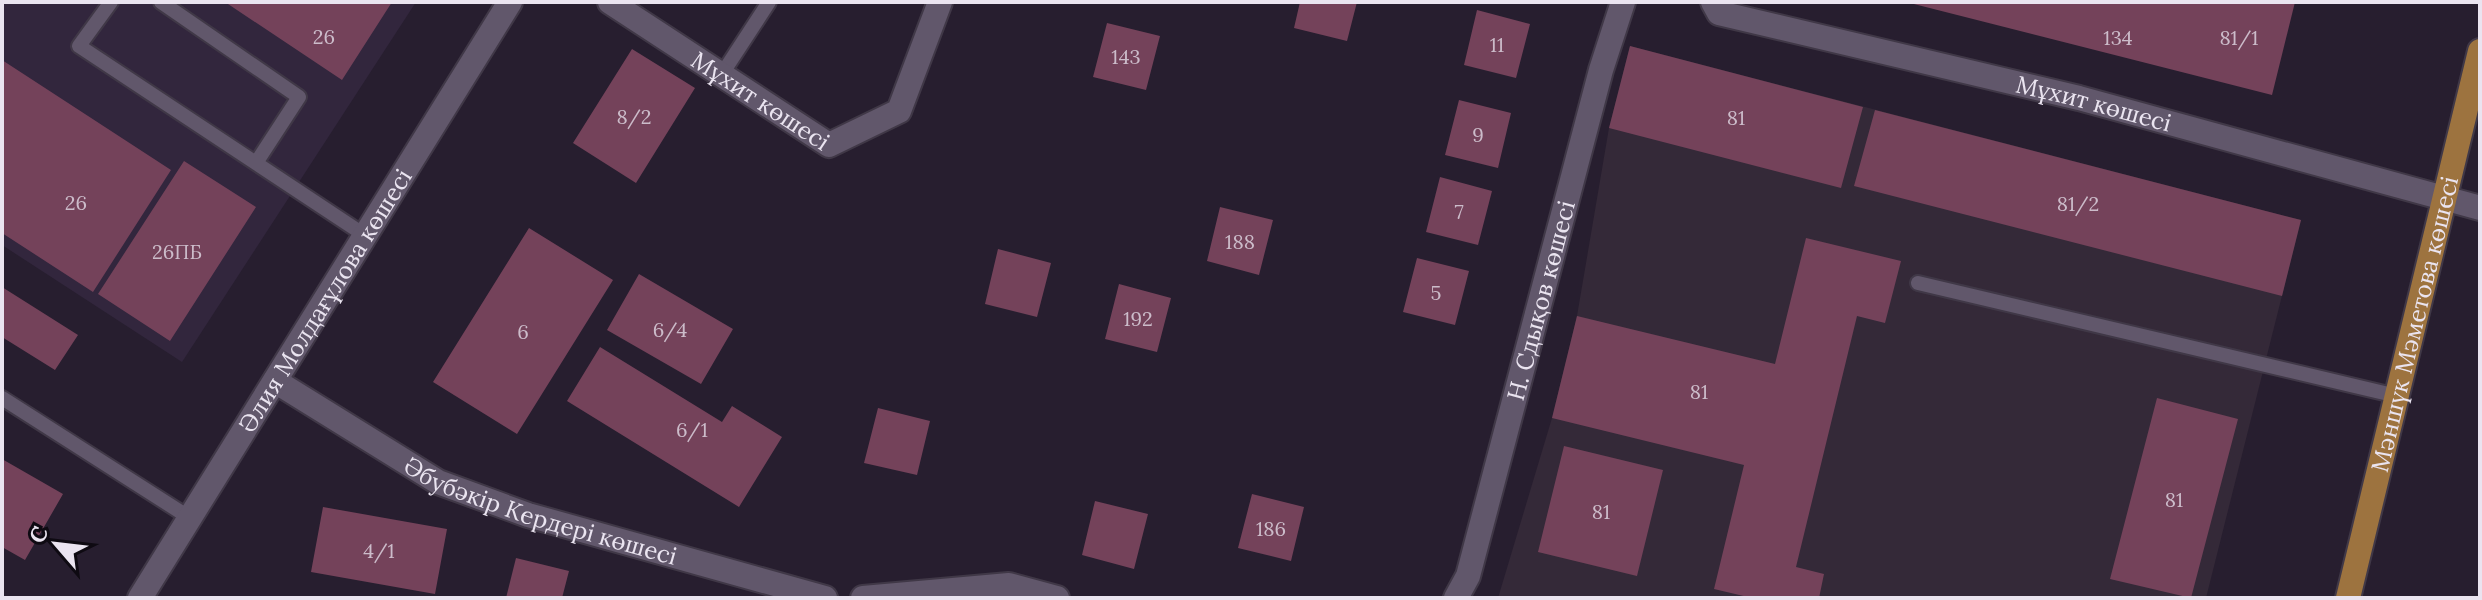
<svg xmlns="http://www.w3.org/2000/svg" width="2482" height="600" font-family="Lora,serif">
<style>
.commercial{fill:#342938}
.built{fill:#32263d}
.building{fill:#74425a}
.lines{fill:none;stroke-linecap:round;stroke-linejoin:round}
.lane-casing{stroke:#403847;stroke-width:18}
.street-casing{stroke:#403847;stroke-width:28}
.secondary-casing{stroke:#403847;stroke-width:28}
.primary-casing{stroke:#403847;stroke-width:28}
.lane{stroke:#61576b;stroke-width:14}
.street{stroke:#61576b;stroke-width:24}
.secondary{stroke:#61576b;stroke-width:24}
.primary{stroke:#9d733f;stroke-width:24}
.labels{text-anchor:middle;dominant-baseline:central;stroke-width:6;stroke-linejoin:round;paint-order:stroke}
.number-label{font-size:20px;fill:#ccbcca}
.street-label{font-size:24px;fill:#eae4f0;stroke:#0e0a12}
</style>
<rect width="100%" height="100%" fill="#271e2f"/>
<!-- commercial -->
<path class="commercial" d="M1630,46L2301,220L2206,598H1498L1552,418L1577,316L1609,128Z"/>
<!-- built -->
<path class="built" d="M2,2H416L182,362L2,245Z"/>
<!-- building -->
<path class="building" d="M225,2H392L342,80Z
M1300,2H1357L1347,41L1294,28Z
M1906,2H2295L2272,95Z
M1477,10L1530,24L1516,78L1464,65Z
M1107,23L1160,36L1146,90L1093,77Z
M1630,46L1863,107L1841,188L1609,128Z
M632,49L695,88L636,183L573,143Z
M2,60L171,170L93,292L2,233Z
M1459,100L1511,113L1498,168L1445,155Z
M1875,110L2301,220L2282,296L1854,186Z
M184,161L256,207L170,341L98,294Z
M1440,177L1492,191L1478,245L1426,232Z
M1220,207L1273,220L1259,275L1207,261Z
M529,228L613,280L517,434L433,382Z
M1806,238L1901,261L1885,323L1857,316L1796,567L1824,574L1819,598H1752L1714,589L1744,465L1552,418L1577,316L1775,364Z
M998,249L1051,263L1037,317L985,304Z
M1417,258L1469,271L1455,325L1403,312Z
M639,274L733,329L701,384L607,330Z
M1119,284L1171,298L1157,352L1105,339Z
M2,287L78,335L55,370L2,337Z
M600,347L722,422L732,406L782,437L739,507L567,401Z
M2157,398L2238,419L2191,598L2110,579Z
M878,408L930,421L917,475L864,463Z
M1564,446L1663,470L1637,576L1538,552Z
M2,459L63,494L25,560L2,547Z
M1252,494L1304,507L1291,561L1238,548Z
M1095,501L1148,514L1134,569L1082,555Z
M323,507L447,529L435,594L311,572Z
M516,558L569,571L562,598H506Z"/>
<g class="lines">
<!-- lane casing -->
<g class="lane-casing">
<path id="lane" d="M111,2L79,46L366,236
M161,2L299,97L256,163
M722,74L769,2
M1918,283L2397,396
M2,398L190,518"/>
</g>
<!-- street casing -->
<g class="street-casing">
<g id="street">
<path id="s1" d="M610,2L829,145L899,111L940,2"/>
<path id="s2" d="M1713,2L1719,13L2079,98L2480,208"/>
<path id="s3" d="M275,381L438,482L528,515L825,598"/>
<path d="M863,598L1009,585L1057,598"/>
<path id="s4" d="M1456,598L1468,576L1601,70L1623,2"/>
</g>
</g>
<!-- secondary casing -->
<g class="secondary-casing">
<g id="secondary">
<path id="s5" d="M140,598L510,2"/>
</g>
</g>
<!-- primary casing -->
<g class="primary-casing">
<g id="primary">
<path id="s6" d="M2348,598L2480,51"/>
</g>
</g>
<!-- lane -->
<use href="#lane" class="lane"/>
<!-- street -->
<use href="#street" class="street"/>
<!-- secondary -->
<use href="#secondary" class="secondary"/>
<!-- primary -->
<use href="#primary" class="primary"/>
</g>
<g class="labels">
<!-- number labels -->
<g class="number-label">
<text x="324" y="36">26</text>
<text x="2118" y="37">134</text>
<text x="2239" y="37">81/1</text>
<text x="1497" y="44">11</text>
<text x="1126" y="56">143</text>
<text x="634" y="116">8/2</text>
<text x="1736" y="117">81</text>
<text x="1478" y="134">9</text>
<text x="76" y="202">26</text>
<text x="2078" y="203">81/2</text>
<text x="1459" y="211">7</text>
<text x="1240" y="241">188</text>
<text x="177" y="251">26ПБ</text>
<text x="1436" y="292">5</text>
<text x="1138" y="318">192</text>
<text x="670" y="329">6/4</text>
<text x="523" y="331">6</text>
<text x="1699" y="391">81</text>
<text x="692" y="429">6/1</text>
<text x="2174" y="499">81</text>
<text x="1601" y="511">81</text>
<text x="1271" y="528">186</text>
<text x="379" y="550">4/1</text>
</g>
<!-- street labels -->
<g class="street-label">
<text stroke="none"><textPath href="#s1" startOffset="180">Мұхит көшесі</textPath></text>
<text stroke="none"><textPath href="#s2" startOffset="398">Мұхит көшесі</textPath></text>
<text stroke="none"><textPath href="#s5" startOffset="350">Әлия Молдағұлова көшесі</textPath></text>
<text stroke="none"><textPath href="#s4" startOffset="310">Н. Сдықов көшесі</textPath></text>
<text stroke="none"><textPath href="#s6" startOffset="282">Мәншүк Мәметова көшесі</textPath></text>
<text stroke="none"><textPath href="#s3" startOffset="298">Әбубәкір Кердері көшесі</textPath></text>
</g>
</g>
<!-- border -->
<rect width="2482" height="600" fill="none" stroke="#eae4f0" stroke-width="8"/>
<!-- north arrow -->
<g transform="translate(56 544) rotate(298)" stroke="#0e0a12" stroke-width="6" paint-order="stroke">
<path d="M0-6L14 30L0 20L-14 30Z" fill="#eae4f0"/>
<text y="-12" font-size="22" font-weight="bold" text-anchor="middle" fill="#eae4f0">С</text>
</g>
</svg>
